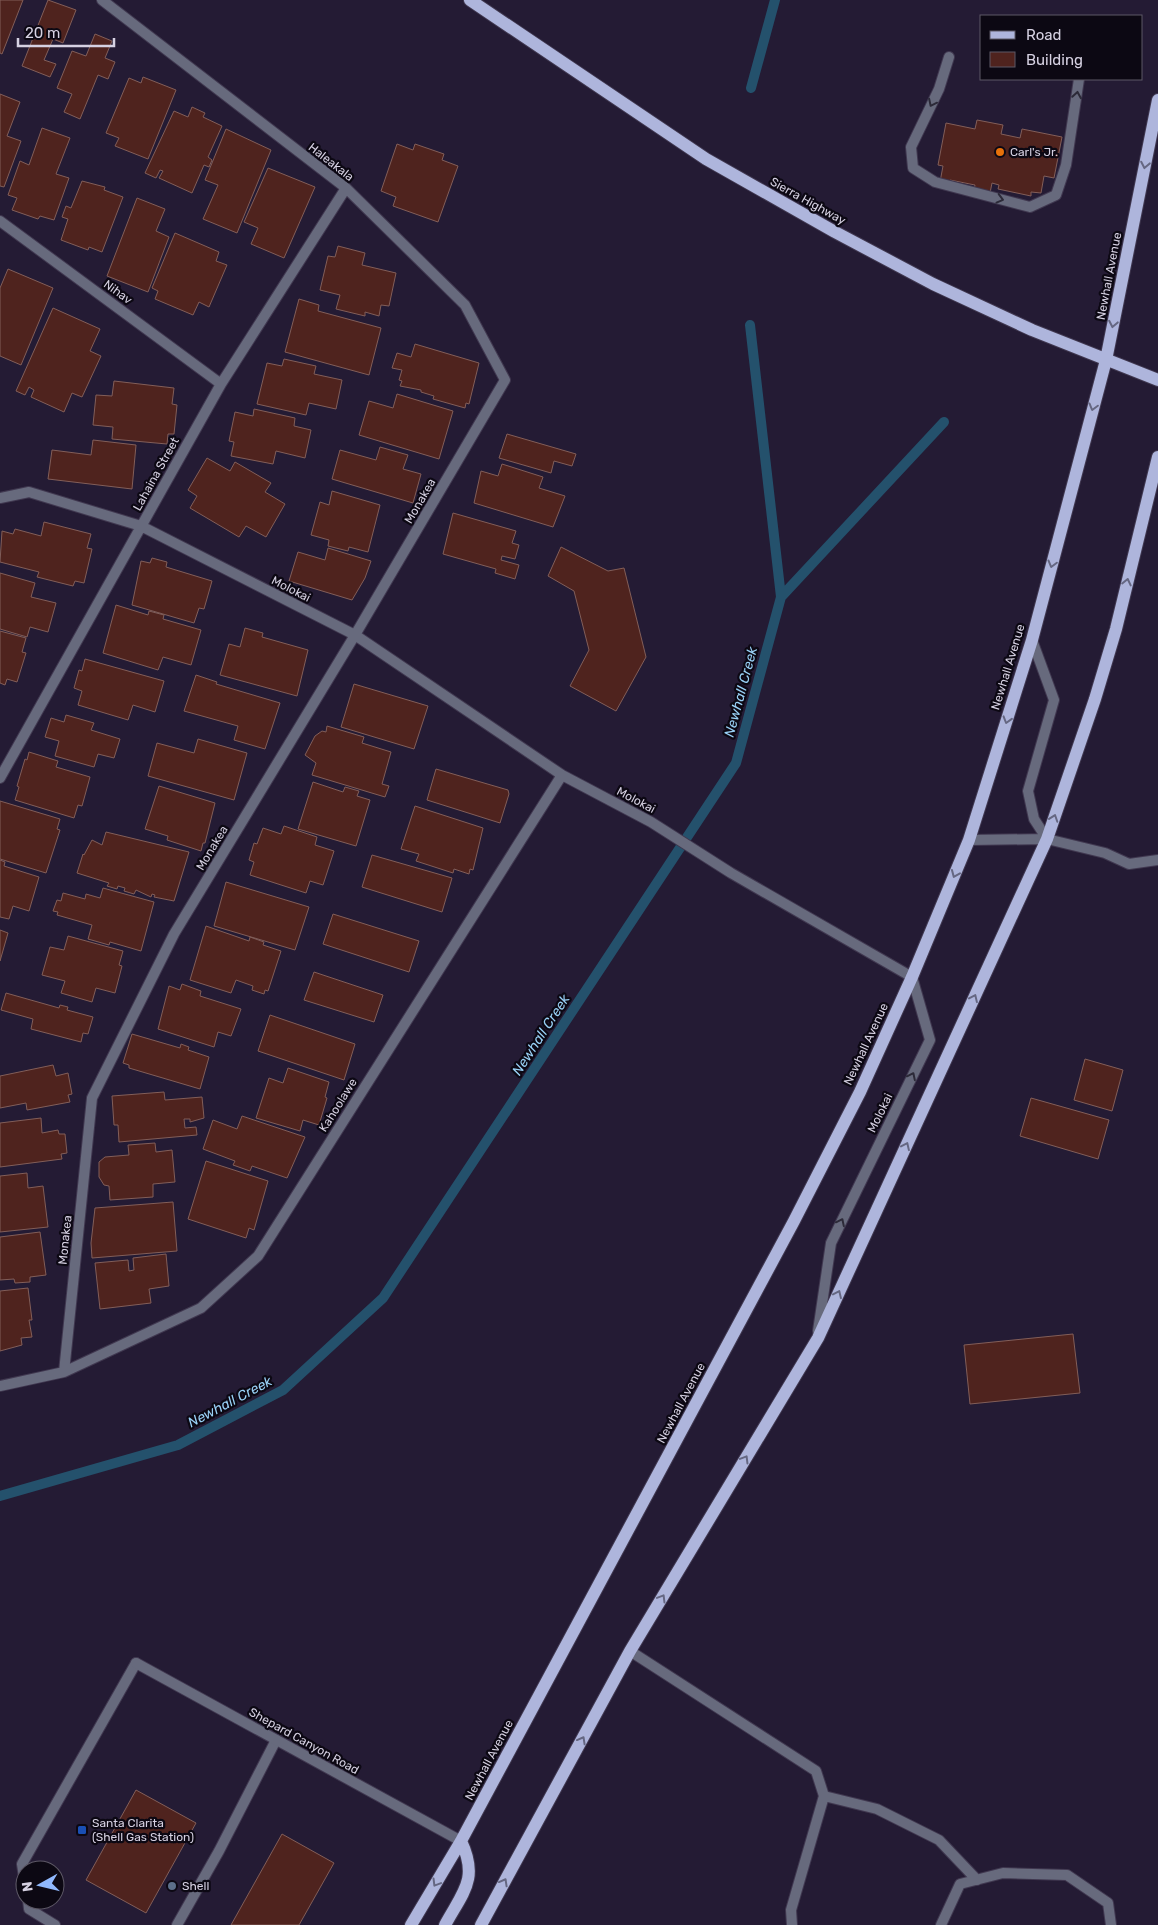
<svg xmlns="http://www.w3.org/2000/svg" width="1158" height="1925" font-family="Rubik,sans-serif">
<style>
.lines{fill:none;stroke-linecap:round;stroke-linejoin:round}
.stream{stroke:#24516c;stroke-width:10}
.building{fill:#4f231e;stroke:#825e59}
.service-casing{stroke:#403850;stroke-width:12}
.minor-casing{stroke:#403850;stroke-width:12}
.primary-casing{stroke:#403850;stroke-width:14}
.service{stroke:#676a7d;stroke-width:10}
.minor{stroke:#676a7d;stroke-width:10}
.primary{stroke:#aeb5dc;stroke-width:12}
.oneway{stroke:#2c2a38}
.oneway2{stroke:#656782}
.food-dot{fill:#e8710a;stroke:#0c0813;stroke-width:2}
.transit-dot{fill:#1a4fb4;stroke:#0c0813;stroke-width:2}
.service-dot{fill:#5c6f8a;stroke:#0c0813;stroke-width:2}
.labels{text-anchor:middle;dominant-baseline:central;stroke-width:4.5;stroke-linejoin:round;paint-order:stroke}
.poi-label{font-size:12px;fill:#d6d1e2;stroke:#0c0813;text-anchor:start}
.street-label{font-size:12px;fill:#d6d1e2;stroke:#0c0813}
.water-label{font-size:14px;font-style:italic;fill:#99d1f6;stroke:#0c0813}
</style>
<rect width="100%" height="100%" fill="#241b34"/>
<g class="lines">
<!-- stream -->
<path class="stream" d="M751,88L775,0
M750,325L781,597
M0,1496L178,1445L283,1390L383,1298L736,763L781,597L944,422"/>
</g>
<!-- building -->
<path class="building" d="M0,0H23L2,54L0,53Z
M48,0L76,10L63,43L53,39L44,60L56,64L50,77L22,66Z
M95,34L112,41L105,58L115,62L108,79L98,75L80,119L64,112L72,94L57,88L72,51L86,56Z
M143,77L176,90L148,159L115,146L119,138L106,133L129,78L141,83Z
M0,94L20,102L7,136L21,141L4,187L0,186Z
M192,107L205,113L203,117L222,126L208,157L212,160L209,167L204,165L192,193L159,178L163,171L160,170L156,178L145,173L174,111L188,117Z
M977,120L1003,125L1001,134L1020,138L1022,129L1062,137L1054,178L1044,176L1041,193L1031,192V196L998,189L999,185L992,183L990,193L974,190L975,185L950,180V184L940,182L943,166L938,165L946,123L975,129Z
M42,128L70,138L56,174L69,178L54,220L40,216L38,219L12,210L17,198L8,195L20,161L29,165Z
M226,129L271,150L237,233L203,219L218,185L205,180Z
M397,144L413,150L415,144L444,154L442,160L458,166L438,222L393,206L396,197L381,191Z
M268,168L315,187L284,258L251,244L258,228L244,222Z
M82,181L105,187L104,190L123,197L102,252L89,247L88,250L61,240L68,219L62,217L66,206L71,208Z
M137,198L165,209L156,231L169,237L148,292L107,276Z
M175,233L219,252L216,261L227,265L209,307L199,302L193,315L155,299L158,291L152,288Z
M338,246L365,253L362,265L396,273L389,306L381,305L379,316L365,312V316L336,309L340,295L320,290L328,256L335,257Z
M8,269L53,288L21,365L0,356V288Z
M299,299L319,305L318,311L381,328L369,375L285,352Z
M53,308L100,329L90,351L101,356L82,397L72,393L64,412L31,397L34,390L29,387L25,395L16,391Z
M415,344L479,363L469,404L466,403L465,408L433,399L434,396L421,392V390L400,386L402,381L399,380L402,370L392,368L397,353L411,357Z
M284,359L316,366L314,374L342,380L336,409L309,403L306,415L257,404L267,363L282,366Z
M114,381L174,388L172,404L177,405L174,434H168L167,444L112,439L113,427L93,425L96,395L112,396Z
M397,394L453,411L439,459L359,435L369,401L393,408Z
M254,409L295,418L294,426L311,430L305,458L276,451L273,464L231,456L234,442L229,441L235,412L253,416Z
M507,434L576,454L572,466L554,461L551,473L499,458Z
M93,440L136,445L132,489L48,479L52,450L91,455Z
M380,447L408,455L403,469L421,474L413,503L332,479L340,450L376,460Z
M207,458L230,471L235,462L271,483L265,492L285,504L266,537L246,526L239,537L190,508L197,496L188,490Z
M502,464L543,477L539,488L565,496L553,527L474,503L481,471L498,476Z
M332,491L380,505L368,552L349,547L348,551L328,546L329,540L311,535L320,502L329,505Z
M453,513L516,531L512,543L519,545L515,559L502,556L501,560L519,565L515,579L495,573L496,569L443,554Z
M44,522L91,534L87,548L92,549L84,583L75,581L73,586L37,577L39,572L0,562L2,531L13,534L15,529L41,536Z
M561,547L608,571L624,568L646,657L616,711L570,686L589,650L574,591L548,576Z
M328,548L371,561L365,578L352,600L289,581L298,552L325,560Z
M152,558L167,562L166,567L212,581L204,609L199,608L194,623L132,605L141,561L150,563Z
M0,573L35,583L31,597L56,603L48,632L30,627L27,637L0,629Z
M116,605L148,615L149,611L164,615L163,619L201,630L191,665L163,657L158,670L103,653Z
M245,628L263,633L262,637L308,650L297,696L220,675L229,644L240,647Z
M0,631L26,638L22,652L26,653L17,682L7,679L5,685L0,683Z
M85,659L164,681L155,712L133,705L128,720L78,705L82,691L74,688L79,670L82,671Z
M196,675L217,682L216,684L280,703L265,749L234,740L238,726L184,711Z
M354,684L428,706L414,749L341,727Z
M66,715L94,723L91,730L120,739L114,758L98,754L94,767L55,756L59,741L45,737L51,718L64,722Z
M327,726L364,737L362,743L391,752L382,784L389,786L385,797L312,775L316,763L305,755L315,736L322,731L326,732Z
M198,739L247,753L234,800L148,776L157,743L194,753Z
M29,752L58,761L56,767L90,777L82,806L78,805L74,818L15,800L19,787L17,786L25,759L27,760Z
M436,769L508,790L509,794L500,823L427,800Z
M313,782L343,792L345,787L359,791L357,796L370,800L356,846L298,829Z
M159,786L215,803L205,843H203L201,851L167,840L168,836L145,829Z
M0,801L60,819L57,829L60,830L46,873L0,859Z
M415,806L483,828L473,870L470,869L469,874L454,869L453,873L416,861L419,854L401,849Z
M284,826L317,837L315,845L334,851L323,885L310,881L306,893L250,875L254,862L249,860L254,843L257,844L263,828L281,834Z
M106,832L189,852L174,901L154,897L155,895L152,894L151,897L136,890L134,894L124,891L125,888L118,886L117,889L107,886L109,883L77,873L83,854L84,855L92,840L102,845Z
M372,855L452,878L442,912L362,887Z
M0,860L5,862L4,866L39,877L29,911L13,906L9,919L0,917Z
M226,882L309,907L295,950L214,926Z
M103,888L154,902L141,951L110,942L109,945L88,939L92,925L57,915L58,912L53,911L57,900L61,901L63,893L85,899L86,894L100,898Z
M333,914L419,941L409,972L323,944Z
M206,926L249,941L250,937L264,942L263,945L281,951L268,991L265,990L264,994L252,990L253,986L236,980L231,993L190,980Z
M0,930L8,933L0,961Z
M68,936L123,951L119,965L122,966L115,993L96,988L92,1002L61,993L65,981L42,975L50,947L64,950Z
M314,972L383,995L374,1022L304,1000Z
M182,984L201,991L200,996L241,1009L231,1036L218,1032L214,1047L158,1029L169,986L180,990Z
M6,993L59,1008L60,1005L68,1007L67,1010L93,1017L88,1034L83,1033L81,1042L31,1029L33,1019L1,1010Z
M270,1015L355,1044L344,1080L258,1051Z
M132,1034L180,1048L181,1044L189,1047L188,1050L209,1057L200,1089L129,1068V1065L123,1063Z
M1085,1059L1123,1070L1112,1111L1074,1100Z
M53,1065L56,1076L68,1073L72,1094L68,1095L70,1102L27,1110L26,1103L0,1108V1076Z
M288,1068L329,1082L325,1097L327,1098L319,1125L303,1120L300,1131L256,1118L269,1078L283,1083Z
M164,1092L165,1100L202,1097L204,1118L190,1122V1119H184L185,1128L196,1127L197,1135L119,1142L118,1125H114L112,1096Z
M1031,1098L1109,1120L1098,1159L1020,1136Z
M242,1116L305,1137L287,1178L252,1166L250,1171L233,1165L235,1161L203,1149L213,1120L237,1129Z
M41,1118L42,1133L58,1130L59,1134H65L67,1153L61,1154L62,1159L0,1167V1123Z
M155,1143L156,1152L172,1150L175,1182L153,1184V1197L110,1200L109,1186L104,1185L99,1177V1162L105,1157L129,1155L128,1145Z
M206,1161L268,1181L254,1230L249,1228L246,1238L188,1219Z
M27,1173L28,1188L43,1186L48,1227L0,1232V1176Z
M173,1202L177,1251L92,1258L91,1243L95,1208Z
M40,1232L46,1275L30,1277V1282L15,1283L14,1279L0,1280V1237Z
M166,1254L169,1286L149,1289L151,1303L100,1309L95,1263L128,1260L129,1271L134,1270L133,1258Z
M28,1288L32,1320H29L32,1337L21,1338L22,1345L0,1351V1291Z
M1073,1334L1080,1393L970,1404L964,1345Z
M136,1790L196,1823L146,1913L86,1880Z
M282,1834L334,1863L299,1925H231Z"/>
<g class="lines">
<!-- service casing -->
<g class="service-casing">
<path id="service" d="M949,57L939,89L911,147L913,168L935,182L1030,207L1056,195L1066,165L1079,79
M630,1651L816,1771L824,1796L791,1910L792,1925
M824,1796L877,1809L939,1840L977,1880
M25,1884L22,1864L136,1663
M28,1900L29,1909L55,1925
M177,1925L219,1851L276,1740
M941,1925L960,1884L1003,1873L1067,1875L1108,1903L1111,1925"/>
</g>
<!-- minor casing -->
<g class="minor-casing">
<path id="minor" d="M0,221L221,384
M0,498L29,492L141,526L355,635L562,775L651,822L731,873L912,977L930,1040L831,1243L818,1331
M1032,640L1054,700L1028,791L1034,819L1047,839
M0,778L221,384L346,188
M969,840L1047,839L1105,853L1129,864L1158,860
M64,1372L92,1098L174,934L355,635L505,380L465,305L346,188L102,0
M0,1386L64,1372L201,1308L258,1256L562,775
M136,1663L461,1841"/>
</g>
<!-- primary casing -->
<g class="primary-casing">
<path id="primary" d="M470,0L706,159L835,232L933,284L1032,330L1158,380
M411,1925L461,1841L794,1221L860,1092L912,977L969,840L1032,640L1106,360L1158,100
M445,1925C463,1892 479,1879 461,1841
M481,1925L630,1651L818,1338L1047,839L1095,699L1116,629L1158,457"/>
</g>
<!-- service -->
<use href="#service" class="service"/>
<!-- minor -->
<use href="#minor" class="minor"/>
<!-- primary -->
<use href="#primary" class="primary"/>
</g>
<!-- one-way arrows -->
<defs><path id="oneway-chevron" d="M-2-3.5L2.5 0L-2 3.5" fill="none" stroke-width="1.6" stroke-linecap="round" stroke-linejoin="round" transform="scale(1.25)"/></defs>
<g class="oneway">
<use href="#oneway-chevron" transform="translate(1077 95) rotate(-81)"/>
<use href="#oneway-chevron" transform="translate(932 103) rotate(116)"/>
<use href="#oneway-chevron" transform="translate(1000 199) rotate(15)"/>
<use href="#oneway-chevron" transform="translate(912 1076) rotate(-64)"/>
<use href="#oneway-chevron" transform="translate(841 1222) rotate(-64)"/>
</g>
<g class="oneway2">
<use href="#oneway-chevron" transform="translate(1145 165) rotate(101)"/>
<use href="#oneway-chevron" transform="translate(1113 324) rotate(101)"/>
<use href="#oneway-chevron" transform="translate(1093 407) rotate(105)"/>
<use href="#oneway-chevron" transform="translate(1052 564) rotate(105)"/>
<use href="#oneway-chevron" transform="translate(1127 582) rotate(-77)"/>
<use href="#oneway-chevron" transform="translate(1007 720) rotate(107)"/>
<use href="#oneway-chevron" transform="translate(1054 818) rotate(-71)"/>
<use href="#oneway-chevron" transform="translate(955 874) rotate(113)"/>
<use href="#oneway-chevron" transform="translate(974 998) rotate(-65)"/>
<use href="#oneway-chevron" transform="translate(906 1146) rotate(-65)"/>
<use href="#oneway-chevron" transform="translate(838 1294) rotate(-65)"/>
<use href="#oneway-chevron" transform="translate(745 1459) rotate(-59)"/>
<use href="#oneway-chevron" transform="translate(662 1598) rotate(-59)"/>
<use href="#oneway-chevron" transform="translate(582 1740) rotate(-61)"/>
<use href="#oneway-chevron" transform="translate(504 1882) rotate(-61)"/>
<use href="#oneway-chevron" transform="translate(436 1883) rotate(121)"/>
</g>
<!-- markers -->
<circle class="food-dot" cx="1000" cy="152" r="5"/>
<rect class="transit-dot" x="77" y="1825" width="10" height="10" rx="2.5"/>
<circle class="service-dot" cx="172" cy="1886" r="5"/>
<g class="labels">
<!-- poi labels -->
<g class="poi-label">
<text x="1010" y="152">Carl's Jr.</text>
<text x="92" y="1823">Santa Clarita<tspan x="92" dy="14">(Shell Gas Station)</tspan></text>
<text x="182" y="1886">Shell</text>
</g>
<!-- street labels -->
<g class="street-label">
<text transform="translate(331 162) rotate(38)">Haleakala</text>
<text transform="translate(808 201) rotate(29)">Sierra Highway</text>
<text transform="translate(1109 276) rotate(-79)">Newhall Avenue</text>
<text transform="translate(118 292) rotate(36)">Nihav</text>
<text transform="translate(156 474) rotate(-61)">Lahaina Street</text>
<text transform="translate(420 501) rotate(-60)">Monakea</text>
<text transform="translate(291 589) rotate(27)">Molokai</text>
<text transform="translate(1008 667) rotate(-73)">Newhall Avenue</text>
<text transform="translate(636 800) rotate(28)">Molokai</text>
<text transform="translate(212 848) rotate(-59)">Monakea</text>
<text transform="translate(866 1044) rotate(-65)">Newhall Avenue</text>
<text transform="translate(338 1105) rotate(-58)">Kahoolawe</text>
<text transform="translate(880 1113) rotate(-64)">Molokai</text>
<text transform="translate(65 1240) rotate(-84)">Monakea</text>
<text transform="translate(681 1403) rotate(-62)">Newhall Avenue</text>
<text transform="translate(304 1741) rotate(29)">Shepard Canyon Road</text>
<text transform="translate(489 1760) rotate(-62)">Newhall Avenue</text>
</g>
<!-- water labels -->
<g class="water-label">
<text transform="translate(741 692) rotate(-75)">Newhall Creek</text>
<text transform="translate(541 1035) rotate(-57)">Newhall Creek</text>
<text transform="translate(230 1402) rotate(-28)">Newhall Creek</text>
</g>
</g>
<!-- legend -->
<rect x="980" y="15" width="162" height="65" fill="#0c0813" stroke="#5d5866"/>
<rect x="990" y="31" width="25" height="8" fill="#aeb5dc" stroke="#5d5866"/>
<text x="1026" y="40" font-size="15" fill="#d6d1e2">Road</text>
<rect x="990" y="52" width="25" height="15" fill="#4f231e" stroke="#5d5866"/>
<text x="1026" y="65" font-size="15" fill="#d6d1e2">Building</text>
<!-- north arrow -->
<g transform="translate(40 1885) rotate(262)"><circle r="24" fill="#0c0813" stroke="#5d5866"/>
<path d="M0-4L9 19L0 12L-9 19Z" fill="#90b8fd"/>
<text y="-8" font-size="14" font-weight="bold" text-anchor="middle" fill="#d6d1e2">N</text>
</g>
<!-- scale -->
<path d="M18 38v8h96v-8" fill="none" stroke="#d6d1e2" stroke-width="2.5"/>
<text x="25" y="38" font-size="15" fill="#d6d1e2" stroke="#0c0813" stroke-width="4" paint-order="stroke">20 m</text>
</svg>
